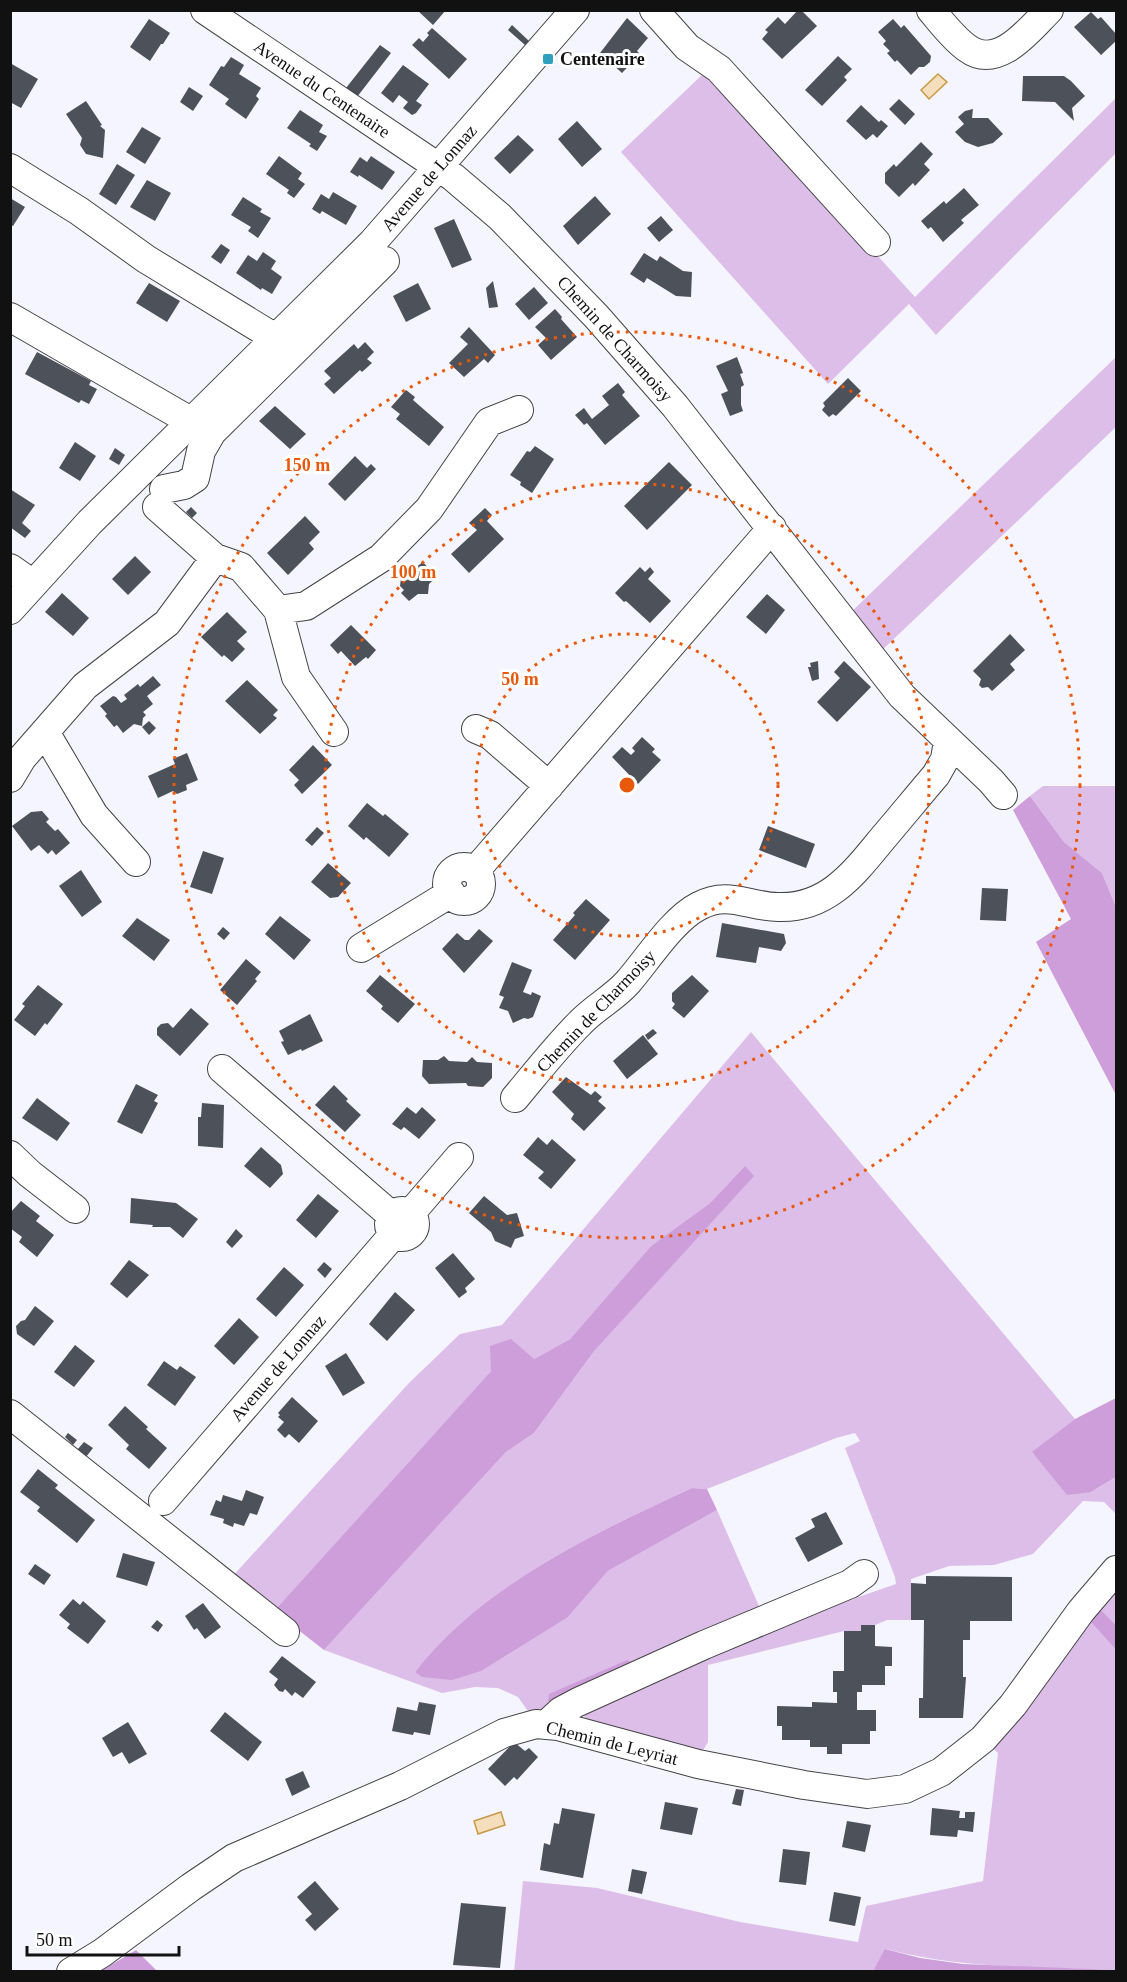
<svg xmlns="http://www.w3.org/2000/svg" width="1127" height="1982" font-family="Georgia,serif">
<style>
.green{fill:#ddbee9}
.forest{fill:#cd9ed9}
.water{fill:#f4debb;stroke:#c89945;stroke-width:1.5}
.building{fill:#4d5159}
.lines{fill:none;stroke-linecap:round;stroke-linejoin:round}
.minor-casing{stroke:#444;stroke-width:30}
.minor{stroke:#fff;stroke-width:28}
.ring{fill:none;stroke:#e8590c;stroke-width:3;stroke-dasharray:3 6}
.poi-dot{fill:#2da0bc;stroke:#fff;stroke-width:2}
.labels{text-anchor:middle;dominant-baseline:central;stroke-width:6;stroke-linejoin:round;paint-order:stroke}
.poi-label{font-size:18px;font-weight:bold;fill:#111;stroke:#fff;text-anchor:start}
.street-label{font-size:18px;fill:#111;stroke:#fff}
.centre{fill:#e8590c;stroke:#fff;stroke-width:3}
.ring-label{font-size:18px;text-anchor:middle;font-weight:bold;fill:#e8590c;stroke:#fff;stroke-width:6;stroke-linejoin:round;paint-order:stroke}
</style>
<rect width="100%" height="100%" fill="#f5f5ff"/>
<!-- green -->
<path class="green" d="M711,72L915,297L1116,98V153L936,335L909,304L828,384L621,152L702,75L705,77Z
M1116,357V427L877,655L847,616Z
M1043,786H1116V907L1102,873L1064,842L1030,796Z
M751,1032L1075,1419L1032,1453L1091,1492L1116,1477V1514L1104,1502L1083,1501L1033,1554L994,1565L949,1566L911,1579V1620H887L875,1625H862L861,1631H844L708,1665V1742L702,1752L587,1721L583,1714C684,1663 789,1621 896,1584L895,1577L845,1448L860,1441L855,1433L836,1438L707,1489L692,1488C595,1533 482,1585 415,1672L568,1617L608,1571L717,1510L762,1613L530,1714L518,1697L498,1688L475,1687L442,1693L324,1650L506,1452L534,1433L595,1350L745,1166L710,1203L651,1246L570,1339L534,1359L491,1371L274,1611L231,1578L409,1383L460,1334L502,1325Z
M1116,1582V1625L1096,1605Z
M1081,1611L1116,1650V1970C1039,1967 961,1969 886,1949L873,1971L514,1972L523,1881L597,1888L740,1922L858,1942L866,1906L983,1881L998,1753L983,1739Z"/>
<!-- forest -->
<path class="forest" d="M1030,796L1064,842L1102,873L1116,907V1095L1036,942L1071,919L1013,810Z
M745,1166L754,1176L595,1350L534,1433L506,1452L324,1650L274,1611L491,1371L490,1346L511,1339L534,1359L570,1339L651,1246L710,1203Z
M1116,1398V1477L1091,1492L1067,1495L1032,1452L1075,1419Z
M692,1488L707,1489L717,1510L608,1571L568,1617L481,1671L452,1680L422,1677L415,1672C482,1585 595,1533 692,1488Z
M1090,1599L1116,1625V1650L1081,1611Z
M627,1660L634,1663L551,1704L548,1700L549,1694Z
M885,1949L920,1958L963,1964L1116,1970V1971H873Z
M136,1950L157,1971H101Z"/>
<!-- water -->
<path class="water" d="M938,74L947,82L929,99L921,90Z
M501,1812L505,1825L478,1834L474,1821Z"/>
<!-- building -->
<path class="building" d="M417,10H446L433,25Z
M798,10H801L817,26L782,59L762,39L768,32L765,30L778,17L785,24Z
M1091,12L1098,19L1101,17L1116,34V41L1101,55L1074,27Z
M627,18L648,38L637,51L640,54L622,73L600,53Z
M149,19L170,33L163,44H161L150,61L130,47Z
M893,19L901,28L904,25L931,56L930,62L924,67H919L911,75L897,60L895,62L887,53L890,51L883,44L886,41L878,32Z
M512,25L529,41L525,45L508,30Z
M432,28L467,59L449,79L412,45L419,38L423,42L429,35L427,33Z
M380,45L391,53L357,97L346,88Z
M838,56L852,69L844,77L847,80L822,106L805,90Z
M231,57L244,65L239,74L261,88L256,96L259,99L246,119L225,104L229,99L209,85L221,66L224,67Z
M10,63L38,79L21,108L10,102Z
M403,65L429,84L416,101L422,105L416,113L412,115L403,108L408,102L399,95L393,103L381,93Z
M1023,76H1064L1071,81L1085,96L1072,108L1074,121L1055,102L1022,101Z
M189,87L203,96L193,111L180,102Z
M899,99L915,114L905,125L889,109Z
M86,101L102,125L100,126L105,130L103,158L86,154L80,145L82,138L66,114Z
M861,105L879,122L881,120L888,126L877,138L873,134L866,140L846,121Z
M973,109L972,118H988L1003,134L993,143L978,147L965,142L955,132L964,124L958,117L965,111Z
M300,110L323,125L319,132L327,136L317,151L309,146L311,144L287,128Z
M577,121L602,149L582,167L558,139Z
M142,127L161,138L145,164L126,152Z
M518,135L534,150L510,174L494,158Z
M921,142L933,154L924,164L930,170L915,186L913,183L899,197L885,183V173L894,164L896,167Z
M279,156L302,173L298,179L305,184L294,198L287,193L289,190L266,174Z
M371,156L395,172L382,190L359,175L358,177L350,172L360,157L367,162Z
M117,164L135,175L116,205L99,194Z
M147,180L171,193L155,221L130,207Z
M964,188L979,205L961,220L964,223L943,242L931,227L928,229L921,221L944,201L946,204Z
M333,192L357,206L346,225L322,211L320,214L312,209L321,194L329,199Z
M595,196L611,214L578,245L563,226Z
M243,197L262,209L260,212L271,218L258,238L248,231L251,227L231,215Z
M10,198L25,207L13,226L10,225Z
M661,216L673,230L659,242L647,228Z
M454,219L472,260L452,268L434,228Z
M221,244L230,250L221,264L211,257Z
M263,252L276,261L271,269L282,277L272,294L262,288L261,290L236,273L248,255L257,261Z
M644,253L657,261L660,256L683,271L692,272L691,297L676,296L647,278L644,283L630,274Z
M493,281L498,307L489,308L486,288Z
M149,283L180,301L167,322L136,303Z
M418,283L431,309L406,322L393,296Z
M534,287L548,303L529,320L515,304Z
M555,309L562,317L561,319L577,337L551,360L538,345L546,338L535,327Z
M469,327L495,355L488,363L484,359L464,377L449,363L468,344L460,337Z
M365,342L374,352L367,359L372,363L362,372L360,370L334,394L324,384L331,378L324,371L354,344L358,349Z
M37,352L91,381L89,385L97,389L89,404L81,400L79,403L25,374Z
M737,357L743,373L740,374L744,385L741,387V405L743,411L730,416L721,394L728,391L716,366Z
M848,378L861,391L836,416L833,414L829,417L822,410L825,406L823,403Z
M618,383L625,392L622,395L640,416L605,445L587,423L584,425L575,415L584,408L592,419L609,405L602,396Z
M406,390L415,397L413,400L444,427L429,446L396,419L400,414L391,407Z
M275,406L306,434L290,449L259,421Z
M75,442L96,456L80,481L59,468Z
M535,446L554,459L532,493L520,485L521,482L510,475L527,451L530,452Z
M115,448L125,455L119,465L109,459Z
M355,456L367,468L371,464L376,469L345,501L328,484Z
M669,462L692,485L647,530L624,506Z
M10,489L35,505L22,523L31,531L25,538L10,527Z
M191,507L197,513L192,518L186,512Z
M485,508L492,515L487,521L504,539L469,573L451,554L477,530L469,523Z
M305,516L320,532L309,543L314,549L288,575L267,553Z
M135,556L151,572L128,595L112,579Z
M423,562L436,577L429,584L428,594H418L409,601L401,593L404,590L400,586L401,578Z
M640,567L645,572L650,567L654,572L648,579L671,601L650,623L626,601L624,602L615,593Z
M62,593L89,618L73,636L45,612Z
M767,594L785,610L766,634L746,617Z
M227,612L247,632L237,641L245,649L232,662L224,655L222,657L201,637Z
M351,625L376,650L368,659L366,657L355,666L341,651L338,654L330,645Z
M1010,634L1025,650L1010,664L1015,670L992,691L988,687L982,688L979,685L981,679L973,671Z
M818,661L819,679L812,681L808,667H811L810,663Z
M844,661L871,687L837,722L817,702L840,678L834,672Z
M153,676L161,685L147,696L153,704L143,712L146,715L143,718L142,726L134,724L123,733L117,725L114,727L105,716L107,714L100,706L113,696L116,697L121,703L127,699L124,695L138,684L140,687Z
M247,680L278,710L273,715L277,718L260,734L225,701Z
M149,721L156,728L149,735L142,727Z
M642,737L655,749L652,752L661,760L638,784L612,757L622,747L631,755L635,751L632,748Z
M313,745L332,765L302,794L294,785L299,780L289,770Z
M187,753L198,780L186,785L187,790L177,794L173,791L158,798L148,776L175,764L173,759Z
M367,803L383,816L385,814L409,834L389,857L366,837L364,840L348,826Z
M42,811L49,819L46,822L55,831L58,829L70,843L56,855L52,850L48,854L39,845L31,851L12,826L31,812Z
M768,826L815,844L806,868L759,850Z
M317,827L324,833L312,846L305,840Z
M203,851L224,858L212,894L190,887Z
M328,863L351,883L338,897L330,898L311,882Z
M81,870L102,902L82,917L59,886Z
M982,888L1008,889L1006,921L980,920Z
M586,899L610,920L575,960L553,940L575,915L573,913Z
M280,916L311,940L294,960L265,934Z
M137,918L170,940L154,961L122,936Z
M722,923L784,934L786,943L781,951L759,947L756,963L716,957Z
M223,927L230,933L224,940L217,934Z
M479,929L493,941L464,973L442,949L457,933L465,940H469Z
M246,959L261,972L255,979L257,981L237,1005L220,990Z
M512,962L532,970L523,992L531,995L532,992L541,996L533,1017L528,1019L524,1018L513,1023L508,1011L499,1008L504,997L499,995Z
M380,975L415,1004L398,1023L381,1009L383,1006L366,991Z
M692,975L709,991L684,1018L672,1008L675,1004L672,1001V993Z
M38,985L63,1004L47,1025L45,1023L35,1036L14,1020L25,1006L22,1004Z
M191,1008L209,1024L180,1056L157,1035V1028L161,1024L168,1023L173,1028Z
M310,1014L323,1041L302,1051L301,1049L288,1055L281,1042L284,1041L279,1031Z
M653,1029L657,1033L648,1040L645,1035Z
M643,1035L658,1054L627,1079L613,1061Z
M444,1056L449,1061L467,1062L472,1057L477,1062L492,1063V1078L483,1087L468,1086L466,1083L429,1084L422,1076L423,1060H438Z
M566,1077L591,1095L595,1091L602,1097L598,1101L606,1108L584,1131L571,1119L574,1114L552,1092Z
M136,1084L158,1095L154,1101L158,1103L142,1134L117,1122Z
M334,1085L348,1099L346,1101L361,1115L345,1132L315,1105Z
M37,1098L70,1123L57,1141L22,1118Z
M202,1103L224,1105L223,1148L198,1146V1117H201Z
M407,1107L416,1114L422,1107L436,1120L419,1139L404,1127L401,1130L392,1124Z
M538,1137L547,1145L552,1139L576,1160L551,1189L538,1178L544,1172L523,1155Z
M261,1147L281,1165L283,1174L270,1188L244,1166Z
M318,1194L339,1211L316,1238L296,1220Z
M484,1196L507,1215L517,1213L524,1236L515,1239L511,1248L495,1241L491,1232L469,1213Z
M131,1198L176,1203L198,1219L183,1238L170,1227H152L153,1225L130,1223Z
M21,1201L40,1216L36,1221L54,1235L37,1257L19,1242L22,1237L10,1228V1213Z
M236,1229L243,1236L232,1248L226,1242Z
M453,1253L475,1279L465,1288L467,1292L459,1298L435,1268Z
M129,1260L149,1275L127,1298L110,1284Z
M324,1262L332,1269L325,1278L317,1270Z
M284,1267L304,1285L276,1317L256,1299Z
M395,1292L415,1310L387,1341L369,1324Z
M35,1306L54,1321L34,1346L17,1334L16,1326L21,1321L25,1320Z
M239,1318L259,1337L234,1365L214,1346Z
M75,1345L95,1361L74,1387L54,1372Z
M346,1353L365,1383L343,1396L325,1366Z
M164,1361L177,1370L180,1366L196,1377L175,1406L147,1385Z
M292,1397L318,1421L299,1443L289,1434L285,1438L277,1430L284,1422L278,1417L280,1415L278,1413Z
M125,1406L148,1427L146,1429L167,1448L149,1469L126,1449L129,1445L108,1425Z
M68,1433L77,1440L73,1445L65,1437Z
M84,1442L93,1448L86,1457L77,1450Z
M38,1469L58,1485L55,1488L95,1520L77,1543L37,1511L40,1507L20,1492Z
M246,1490L264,1497L257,1515L250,1513L244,1526L234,1523L233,1527L223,1523L224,1519L210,1515L216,1500L221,1502L223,1495L242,1501Z
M826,1512L843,1544L808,1562L795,1538L815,1527L811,1519Z
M123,1553L155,1562L147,1586L116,1577Z
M35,1564L51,1575L44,1585L28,1574Z
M926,1576L1012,1577V1621H970V1640H963V1677H966L963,1718H919V1698H923L924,1620H911V1583L926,1584Z
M73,1599L80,1605L83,1601L106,1621L88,1644L67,1628L70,1624L59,1615Z
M203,1603L221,1627L205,1639L197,1628L194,1630L185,1616Z
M157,1620L163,1625L158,1632L151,1627Z
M861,1625H875V1646L892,1647V1666H885V1685H862V1692H857V1710H876V1731H870V1744H842V1754H827V1747H810V1740H782V1726H777V1706L812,1707V1702L837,1703V1692H833V1671H844V1631H861Z
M282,1656L316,1682L303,1698L295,1692L292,1696L285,1689L283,1692L279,1691L274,1685L278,1679L269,1672Z
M419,1702L436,1705L430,1735L414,1732L413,1735L392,1731L397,1707L417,1711Z
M225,1712L262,1742L248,1761L210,1731Z
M128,1722L147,1754L129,1764L122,1752L113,1757L102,1738Z
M514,1742L525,1751L529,1748L538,1757L517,1780L514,1777L505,1786L488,1769Z
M303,1771L310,1787L292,1796L285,1779Z
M736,1789L744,1790L741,1806L732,1804Z
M665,1802L698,1808L692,1835L660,1829Z
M562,1808L595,1814L583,1878L540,1870L544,1843L550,1845L554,1823L559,1824Z
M932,1808L960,1811L959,1818H965V1812H975L973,1832L958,1830L957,1837L930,1835Z
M847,1821L871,1825L865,1852L842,1847Z
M783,1849L810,1852L806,1885L779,1882Z
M632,1869L647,1872L642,1894L628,1891Z
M315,1881L339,1909L315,1931L305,1920L312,1914L297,1897Z
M834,1892L861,1897L855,1926L829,1921Z
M461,1903L506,1907L500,1968L453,1965Z"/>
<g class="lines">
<!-- minor casing -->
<g class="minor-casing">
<path id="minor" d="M205,10L453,177L500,217L596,316L675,406L902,696L991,781L1003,795
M654,10L687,47L719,69L876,242
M931,10C942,23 953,38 967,48C998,71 1029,30 1049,10
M10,168L79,211L146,259L277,339
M10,317L192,422
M164,489L184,485L195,478L201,451L212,432L385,261
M157,507L215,558L241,567L278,610L306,606L381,558L429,509L489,422L519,410
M10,568L33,584
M10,610L90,522L372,243L575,10
M278,610L296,677L334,732
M476,729L490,735L549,786
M45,732L94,815L136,862
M10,778L22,758L85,686L167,623L215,558
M447 884a17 17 0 1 1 34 0a17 17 0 1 1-34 0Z
M475,871L772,528
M361,948L451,893
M222,1069L392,1216
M515,1098C536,1073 557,1046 580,1023C595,1007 614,998 628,982C648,959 673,919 699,906C728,890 749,907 778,907C828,909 855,872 883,838C901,817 918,796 936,775L945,759L948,741
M10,1155L30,1174L75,1209
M389 1224a13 13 0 1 1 26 0a13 13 0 1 1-26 0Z
M410,1214L459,1157
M10,1414L285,1632
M163,1501L393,1235
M547,1724L561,1711L578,1702L704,1645L850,1584L864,1574
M71,1972L102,1953L191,1887L234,1858L400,1786L504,1733L536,1724L558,1726L698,1764L804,1785L867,1794L905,1789L941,1772L983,1739L1013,1705L1081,1611L1116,1570"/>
</g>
<!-- minor -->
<use href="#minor" class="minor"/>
</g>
<!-- distance rings -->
<g class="ring">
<circle cx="627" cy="785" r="151"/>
<circle cx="627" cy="785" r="302"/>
<circle cx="627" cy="785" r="453"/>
</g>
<!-- markers -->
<rect class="poi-dot" x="542" y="53" width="12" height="12" rx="3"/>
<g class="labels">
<!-- poi labels -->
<g class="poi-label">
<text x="560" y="59">Centenaire</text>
</g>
<!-- street labels -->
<g class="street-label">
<text transform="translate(322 89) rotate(34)">Avenue du Centenaire</text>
<text transform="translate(429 178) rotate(-49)">Avenue de Lonnaz</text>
<text transform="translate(615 339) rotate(48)">Chemin de Charmoisy</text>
<text transform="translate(596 1011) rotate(-46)">Chemin de Charmoisy</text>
<text transform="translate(278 1368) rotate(-49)">Avenue de Lonnaz</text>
<text transform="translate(612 1743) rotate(14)">Chemin de Leyriat</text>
</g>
</g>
<circle cx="627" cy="785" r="9" class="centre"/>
<g class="ring-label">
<text x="307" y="471">150 m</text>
<text x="413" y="578">100 m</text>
<text x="520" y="685">50 m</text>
</g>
<!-- border -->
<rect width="1127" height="1982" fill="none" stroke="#111111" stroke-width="24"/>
<!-- scale -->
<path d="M27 1946v9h152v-9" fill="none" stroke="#111111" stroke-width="3"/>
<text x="36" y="1946" font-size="18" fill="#111111" stroke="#ffffff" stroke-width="4.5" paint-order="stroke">50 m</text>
</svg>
